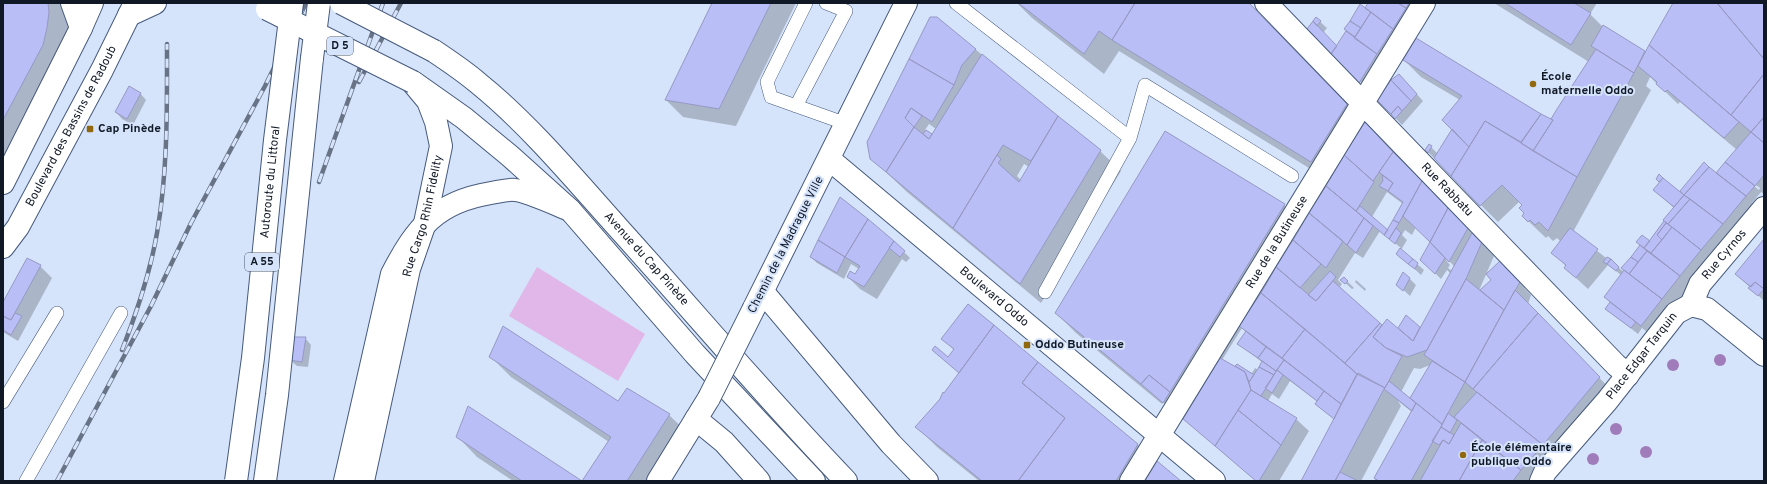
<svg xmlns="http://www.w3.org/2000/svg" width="1767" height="484" font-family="Overpass,sans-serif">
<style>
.green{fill:#e1b7e9}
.shadow{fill:#0003;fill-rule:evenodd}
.building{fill:#babef6;stroke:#9699c2}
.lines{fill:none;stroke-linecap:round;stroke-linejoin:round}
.lane-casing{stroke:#465a7c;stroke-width:14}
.street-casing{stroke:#465a7c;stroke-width:24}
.secondary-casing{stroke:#465a7c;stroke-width:24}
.primary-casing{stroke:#465a7c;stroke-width:24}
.highway-casing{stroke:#465a7c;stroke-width:24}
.lane{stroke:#fff;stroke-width:13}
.street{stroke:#fff;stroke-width:22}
.secondary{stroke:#fff;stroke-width:22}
.primary{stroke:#fff;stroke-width:22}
.highway{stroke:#fff;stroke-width:22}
.rail-casing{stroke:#687386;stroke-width:4.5}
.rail{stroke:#d5e3fb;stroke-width:3;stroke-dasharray:9;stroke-linecap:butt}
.secondary-bridge-casing{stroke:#465a7c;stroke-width:24;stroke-linecap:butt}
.primary-bridge-casing{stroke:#465a7c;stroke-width:24;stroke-linecap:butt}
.highway-bridge-casing{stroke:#465a7c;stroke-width:24;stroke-linecap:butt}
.secondary-bridge{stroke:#fff;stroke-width:22}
.primary-bridge{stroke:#fff;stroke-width:22}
.highway-bridge{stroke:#fff;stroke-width:22}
.tree{fill:#a17cba}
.poi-dot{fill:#90680f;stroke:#d5e3fb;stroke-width:1.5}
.labels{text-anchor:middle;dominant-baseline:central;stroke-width:4;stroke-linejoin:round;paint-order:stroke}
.shield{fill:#d5e3fb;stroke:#4b5566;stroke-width:1}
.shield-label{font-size:11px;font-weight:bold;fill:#101826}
.poi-label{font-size:12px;font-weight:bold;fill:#101826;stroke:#d5e3fb;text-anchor:start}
.street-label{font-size:12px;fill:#101826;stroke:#d5e3fb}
</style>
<rect width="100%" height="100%" fill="#d5e3fb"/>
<!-- green -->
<path class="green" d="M537,267L645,334L618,381L509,316Z"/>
<!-- shadow -->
<path class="shadow" d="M3,3H62L67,16L69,33L3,179Z
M713,3H796L736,126L683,117L666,100Z
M1017,3H1248L1494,256L1478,293L1492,280L1500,262L1531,295L1528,304L1616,395L1536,481H1374L1412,412L1398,401L1401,406L1361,481H1302L1358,375L1356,374L1333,418L1316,404L1318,402L1290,381L1279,399L1272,394L1268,401L1296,419L1309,431L1279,481H1256L1185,419L1190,411L1176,399L1170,409L1163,402L1162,404L1076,333L1056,313L1284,205L1303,224L1330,181L1119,51L1104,74L1032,18ZM1387,192L1403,204L1388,231L1372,217ZM1416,227L1431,242L1428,266L1441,279L1447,270L1451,274L1420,329L1406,317L1398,330L1383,326L1339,288L1342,284L1338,280L1355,253L1363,258L1380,231L1401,248L1397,253L1421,275L1424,270L1401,250L1407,240L1402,235L1405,230L1412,235ZM1447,259L1455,267L1452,271L1448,268L1450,265L1446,260ZM1242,328L1246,332L1239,344L1263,363L1258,370L1255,368L1252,373L1237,365L1235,368L1222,360ZM1430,365L1416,402L1415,403L1401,392L1414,368L1420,369Z
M1370,3H1429L1372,94L1309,29L1317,19L1327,28L1323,33L1337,47L1347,31L1345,29L1360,5L1366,9Z
M1494,3H1597L1590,14L1603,27L1646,52L1674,3H1764V194L1761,192L1752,203L1758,209L1654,338L1642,328L1638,334L1606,309L1611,302L1605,297L1621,275L1608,265L1588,289L1565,268L1566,266L1553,253L1561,242L1557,238L1553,241L1548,236L1546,238L1523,216L1525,213L1523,205L1520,201L1498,222L1426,150L1431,147L1438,154L1453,129L1460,100L1421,77L1404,60L1540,115L1555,123L1589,62ZM1650,77L1678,104L1680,102L1737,150L1720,177L1704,164L1680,192L1659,176L1657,179L1660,182L1654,190L1674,208L1649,241L1641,245L1623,268L1625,270L1624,272L1573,232L1651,90L1646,86ZM1738,172L1760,188L1759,190L1738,174Z
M930,18L975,49L1100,151L1121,171L1041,303L907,192L871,158ZM929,124L936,129L932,136L925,130ZM1024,164L1029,167L1021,180L1017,176Z
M1406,82L1423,101L1402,125L1378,100Z
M140,93L146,100L133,125L122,119L116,112Z
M1764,240V301L1736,274Z
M893,241L910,258L906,262L902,259L877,299L860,289L848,277L855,275L859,269L851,264L844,279L817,263L811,257Z
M40,266L52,278L18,341L3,332V304Z
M1344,278L1354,288L1352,289L1342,280Z
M1409,278L1416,285L1410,296L1397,284Z
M1356,280L1366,289L1365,291L1355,282Z
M968,305L1138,445L1157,464L1179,481H979L937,447L917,427L960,374L934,350L949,358L954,350L942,338Z
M305,338L311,345L308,367L297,366L290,360Z
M491,357L618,403L669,415L690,435L660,481H583L609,442L511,377Z
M457,436L580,481H513L477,457Z"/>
<!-- building -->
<path class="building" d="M3,3H48L49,12L47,28L43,45L3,120Z
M712,3H771L719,109L665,100Z
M1018,3H1135L1112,40L1099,31L1084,54Z
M1135,3H1249L1347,104L1311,162L1112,40Z
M1368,3H1398L1406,8L1393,29L1365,8Z
M1398,3H1409L1406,8Z
M1505,3H1574L1591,13L1571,45Z
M1673,3H1717L1764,59V74L1731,115L1649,45Z
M1717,3H1764V59Z
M1360,4L1371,12L1361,28L1350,21Z
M1371,12L1393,29L1377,54L1354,38Z
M930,17H937L976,49L962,65L954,85L909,59Z
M1316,17L1321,21L1317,26L1313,21Z
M1313,21L1337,46L1331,54L1307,29Z
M1350,21L1361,28L1355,37L1344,29Z
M1603,25L1645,51L1634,73L1591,46Z
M1346,31L1377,54L1359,83L1331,54Z
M1416,38L1541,114L1521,142L1485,121L1469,147L1442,120L1462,96L1403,60Z
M1649,45L1739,122L1724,138L1667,90L1665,92L1656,84L1657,82L1638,66Z
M1596,49L1634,73L1577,177L1533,151L1553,120L1551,119L1557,109Z
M982,54L1058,116L1031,161L1003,145L953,228L886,172L914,127L929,139Z
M909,59L954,85L932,122L911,108L905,118L914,127L886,172L870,159L867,142Z
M1399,74L1417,94L1411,101L1391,80Z
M1764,74V117L1751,132L1731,115Z
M1391,80L1411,101L1402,111L1398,106L1391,114L1377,100Z
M129,86L141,93L127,119L115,112Z
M1398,106L1402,111L1395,119L1391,114Z
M911,108L922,116L914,127L905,118Z
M1541,114L1553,120L1533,151L1521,143Z
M1058,116L1101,150L1020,284L953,228L997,155L1001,159L998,163L1019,182Z
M1764,117V143L1751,132Z
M1485,121L1577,177L1548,231L1539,222L1535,225L1530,220L1528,222L1522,216L1524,213L1519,208L1522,205L1502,185L1480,206L1451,176Z
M1365,122L1393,152L1373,181L1344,155Z
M1452,129L1469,147L1451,176L1434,158Z
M926,130L932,134L929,139L923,134Z
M1165,131L1285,204L1170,392L1149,375L1141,384L1055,313Z
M1751,132L1764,143V175L1755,186L1725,162Z
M1429,144L1432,146L1428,153L1425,150Z
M1393,152L1422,181L1399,223L1393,220L1403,202L1388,191L1393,183L1379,172Z
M1344,155L1374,182L1356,211L1326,186Z
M1704,162L1709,167L1684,195L1680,191Z
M1725,162L1755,186L1746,196L1716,173Z
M1709,167L1746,196L1723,224L1684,195Z
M1659,174L1663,178L1659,182L1656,179Z
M1382,175L1393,183L1388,191L1379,186L1383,181Z
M1663,178L1684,195L1674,207L1653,190Z
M1422,181L1448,208L1430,242L1403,216Z
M1326,186L1364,218L1347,245L1309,213Z
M1684,195L1690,199L1668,224L1663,220Z
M840,197L868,219L845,257L818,240Z
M1690,199L1723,224L1701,250L1668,224Z
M1360,206L1388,230L1384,235L1356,211Z
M1448,208L1468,228L1449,262L1430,242Z
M1309,213L1343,241L1326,268L1293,240Z
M1364,218L1373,226L1356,253L1347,245Z
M868,219L894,241L864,287L847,277L850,271L855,274L860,266L845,257Z
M1393,220L1399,223L1389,239L1384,235Z
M1664,221L1666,223L1657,235L1662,240L1651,253L1644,248Z
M1666,223L1672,227L1662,240L1657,235Z
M1672,227L1701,250L1680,276L1651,253Z
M1396,228L1401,233L1395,244L1389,239Z
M1570,228L1598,249L1576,278L1564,268L1566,265L1551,253Z
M1472,233L1482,242L1466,279L1427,350L1407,357L1386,348L1373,337L1387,319L1413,341Z
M1642,235L1650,241L1644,248L1636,242Z
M1764,239V289L1755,282L1751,287L1735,274Z
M818,240L845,257L837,273L810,257Z
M1293,240L1321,264L1300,288L1276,267Z
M894,241L905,251L900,257L889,248Z
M1430,242L1445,258L1435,274L1420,260Z
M1640,245L1647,251L1638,262L1631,257Z
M1400,248L1413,259L1408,264L1396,254Z
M1647,251L1680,276L1662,299L1629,274Z
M1607,257L1611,259L1607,264L1603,262Z
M1631,257L1638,262L1629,274L1621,268Z
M27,258L41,265L11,320L3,316V302Z
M1413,259L1418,263L1415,269L1408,264Z
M1611,259L1619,267L1616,271L1607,264Z
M1500,261L1520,282L1504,310L1480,290L1491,280L1486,274Z
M1276,267L1316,301L1333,281L1380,323L1345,363L1261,293Z
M1624,270L1662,299L1641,326L1604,297Z
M1330,271L1336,277L1316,301L1308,295Z
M1403,272L1410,278L1403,291L1396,285Z
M1344,277L1348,281L1345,284L1340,280Z
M1466,279L1504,310L1465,382L1424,355Z
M1755,282L1764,289L1758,296L1748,288Z
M1515,290L1538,313L1473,389L1465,382Z
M1261,293L1305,329L1282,358L1239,326Z
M1610,302L1636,322L1631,328L1605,309Z
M968,304L994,325L959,373L932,350L935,346L948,357L954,349L941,339Z
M15,313L22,316L11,335L3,330V316L11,320Z
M1538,313L1600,377L1543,445L1473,389Z
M1406,315L1420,327L1413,341L1398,328Z
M1380,323L1382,325L1373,337L1386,348L1402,356L1385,388L1357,374L1345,363Z
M994,325L1038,362L1022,383L1065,418L1018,481H982L915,427L940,399L943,392L944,393Z
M503,326L618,401L627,388L670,414L627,481H522L456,437L468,406L582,481L611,437L489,357Z
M1305,329L1357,374L1341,404L1282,358Z
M1246,331L1266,347L1258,358L1237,344Z
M293,337H306L302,362L289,360Z
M1266,347L1284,360L1276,371L1258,358Z
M1220,358L1245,372L1251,390L1215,446L1183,419Z
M1284,360L1324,391L1317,401L1277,370Z
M1262,361L1276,371L1274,375L1259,367Z
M1432,361L1465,382L1442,424L1410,398Z
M1038,362L1138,444L1116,481H1018L1065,418L1022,383Z
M1237,364L1254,375L1249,382L1245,372L1235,366Z
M1259,367L1274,375L1261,396L1251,390L1249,382Z
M1277,370L1283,375L1272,393L1265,388Z
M1358,373L1385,388L1384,389L1335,481H1301Z
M1149,375L1170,392L1163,403L1141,384Z
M1389,381L1416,403L1412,411L1384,389Z
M1251,390L1297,418L1281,445L1238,410Z
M1324,391L1341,404L1334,419L1315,404Z
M1477,392L1543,445L1521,470L1454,417Z
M1416,403L1442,424L1441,427L1411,481H1379L1374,478Z
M1238,410L1281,445L1259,481H1256L1215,446Z
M1448,413L1457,420L1450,433L1441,427Z
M1461,423L1482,440L1459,481H1420L1443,440L1449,444Z
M1441,427L1454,435L1449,444L1443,440L1439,445L1432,441Z
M1482,440L1521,470L1513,481H1459Z
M1157,461L1181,481H1145Z
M1340,472L1358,481H1335Z"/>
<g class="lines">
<!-- lane casing -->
<g class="lane-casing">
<path id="lane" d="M806,3L767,82L771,97L847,124
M956,3L1130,138L1045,292
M796,106L846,11L826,3
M1130,138L1145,85L1292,176
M3,402L57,313
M26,481L121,313"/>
</g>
<!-- street casing -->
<g class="street-casing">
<g id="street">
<path d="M72,3L81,28"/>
<path id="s1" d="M1266,3L1616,365L1628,375"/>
<path id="s2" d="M829,159L1214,481"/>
<path d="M763,292L891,444L927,481"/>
<path id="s3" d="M1691,305L1700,284L1764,208"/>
<path d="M696,419L724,442L759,481"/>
<path id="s4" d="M1131,481L1424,3"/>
<path id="s5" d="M1541,481L1545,472L1607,401L1676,313L1691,305L1707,309L1764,355"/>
</g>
</g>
<!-- secondary casing -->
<g class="secondary-casing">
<g id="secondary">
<path d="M129,15L155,3"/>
<path d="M3,183L81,28L92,3"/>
<path id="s6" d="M3,247L18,227L102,70L135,3"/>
<path d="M754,308L906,3"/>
<path id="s7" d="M363,481L409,269L425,223L441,146L436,122L428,101L413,83"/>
<path d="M658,481L709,398"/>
</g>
</g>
<!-- primary casing -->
<g class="primary-casing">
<g id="primary">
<path id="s8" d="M434,51C449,61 464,71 478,83C530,125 576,181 621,231C696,314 768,400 846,481"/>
<path d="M413,82L464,118L510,156L570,210L695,354L814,481"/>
</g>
</g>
<!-- highway casing -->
<g class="highway-casing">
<path id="highway" d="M265,481L277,395L312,58
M345,481L392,274C416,228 436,202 491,193C498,192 508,189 515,190C528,191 557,205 570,210"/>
</g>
<!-- lane -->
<use href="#lane" class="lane"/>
<!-- street -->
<use href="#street" class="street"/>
<!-- secondary -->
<use href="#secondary" class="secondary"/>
<!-- primary -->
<use href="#primary" class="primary"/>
<!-- highway -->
<use href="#highway" class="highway"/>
<!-- rail casing -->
<g class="rail-casing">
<path id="rail" d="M359,82L401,3
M319,182L383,3
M122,350C137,312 150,273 157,233C168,171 167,107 167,44
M57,481L151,306L191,223L265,86L306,3"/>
</g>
<!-- rail -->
<use href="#rail" class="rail"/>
<!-- secondary-bridge casing -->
<g class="secondary-bridge-casing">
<path id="secondary-bridge" d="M709,398L754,308"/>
</g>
<!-- primary-bridge casing -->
<g class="primary-bridge-casing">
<path id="primary-bridge" d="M341,3L434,51
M267,9L413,82"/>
</g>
<!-- highway-bridge casing -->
<g class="highway-bridge-casing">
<g id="highway-bridge">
<path d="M312,58L319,3"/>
<path id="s9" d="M236,481L253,358L275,140L292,3"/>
</g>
</g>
<!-- secondary-bridge -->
<use href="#secondary-bridge" class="secondary-bridge"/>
<!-- primary-bridge -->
<use href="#primary-bridge" class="primary-bridge"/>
<!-- highway-bridge -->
<use href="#highway-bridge" class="highway-bridge"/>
</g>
<!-- trees -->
<g class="tree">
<circle cx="1720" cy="360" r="6"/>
<circle cx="1673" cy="365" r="6"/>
<circle cx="1616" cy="429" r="6"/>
<circle cx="1646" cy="452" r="6"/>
<circle cx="1593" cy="459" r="6"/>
</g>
<!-- markers -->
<g class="poi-dot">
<circle cx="1533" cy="84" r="4"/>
<rect x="86" y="125" width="8" height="8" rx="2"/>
<rect x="1023" y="341" width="8" height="8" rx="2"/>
<circle cx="1463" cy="455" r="4"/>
</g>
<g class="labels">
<!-- shield labels -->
<g class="shield">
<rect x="327" y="37" width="26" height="18" rx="3"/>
<rect x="245" y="253" width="34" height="18" rx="3"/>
</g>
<g class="shield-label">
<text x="340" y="46">D 5</text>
<text x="262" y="262">A 55</text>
</g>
<!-- poi labels -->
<g class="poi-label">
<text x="1541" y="77">École<tspan x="1541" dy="14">maternelle Oddo</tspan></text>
<text x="98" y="129">Cap Pinède</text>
<text x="1035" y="345">Oddo Butineuse</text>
<text x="1471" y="448">École élémentaire<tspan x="1471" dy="14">publique Oddo</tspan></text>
</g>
<!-- street labels -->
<g class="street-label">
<text stroke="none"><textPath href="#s6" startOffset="139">Boulevard des Bassins de Radoub</textPath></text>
<text stroke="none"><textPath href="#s9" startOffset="301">Autoroute du Littoral</textPath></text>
<text stroke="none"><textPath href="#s1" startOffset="260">Rue Rabbatu</textPath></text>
<text stroke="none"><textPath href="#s7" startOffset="272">Rue Cargo Rhin Fidelity</textPath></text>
<text stroke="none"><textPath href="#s4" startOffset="280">Rue de la Butineuse</textPath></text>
<text transform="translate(786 245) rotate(-63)">Chemin de la Madrague Ville</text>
<text stroke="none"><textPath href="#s3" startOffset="61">Rue Cyrnos</textPath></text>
<text stroke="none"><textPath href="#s8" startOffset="298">Avenue du Cap Pinède</textPath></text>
<text stroke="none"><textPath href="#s2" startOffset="215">Boulevard Oddo</textPath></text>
<text stroke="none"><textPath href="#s5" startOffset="161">Place Edgar Tarquin</textPath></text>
</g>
</g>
<!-- border -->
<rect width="1767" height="484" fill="none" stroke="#101826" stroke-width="8"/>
</svg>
